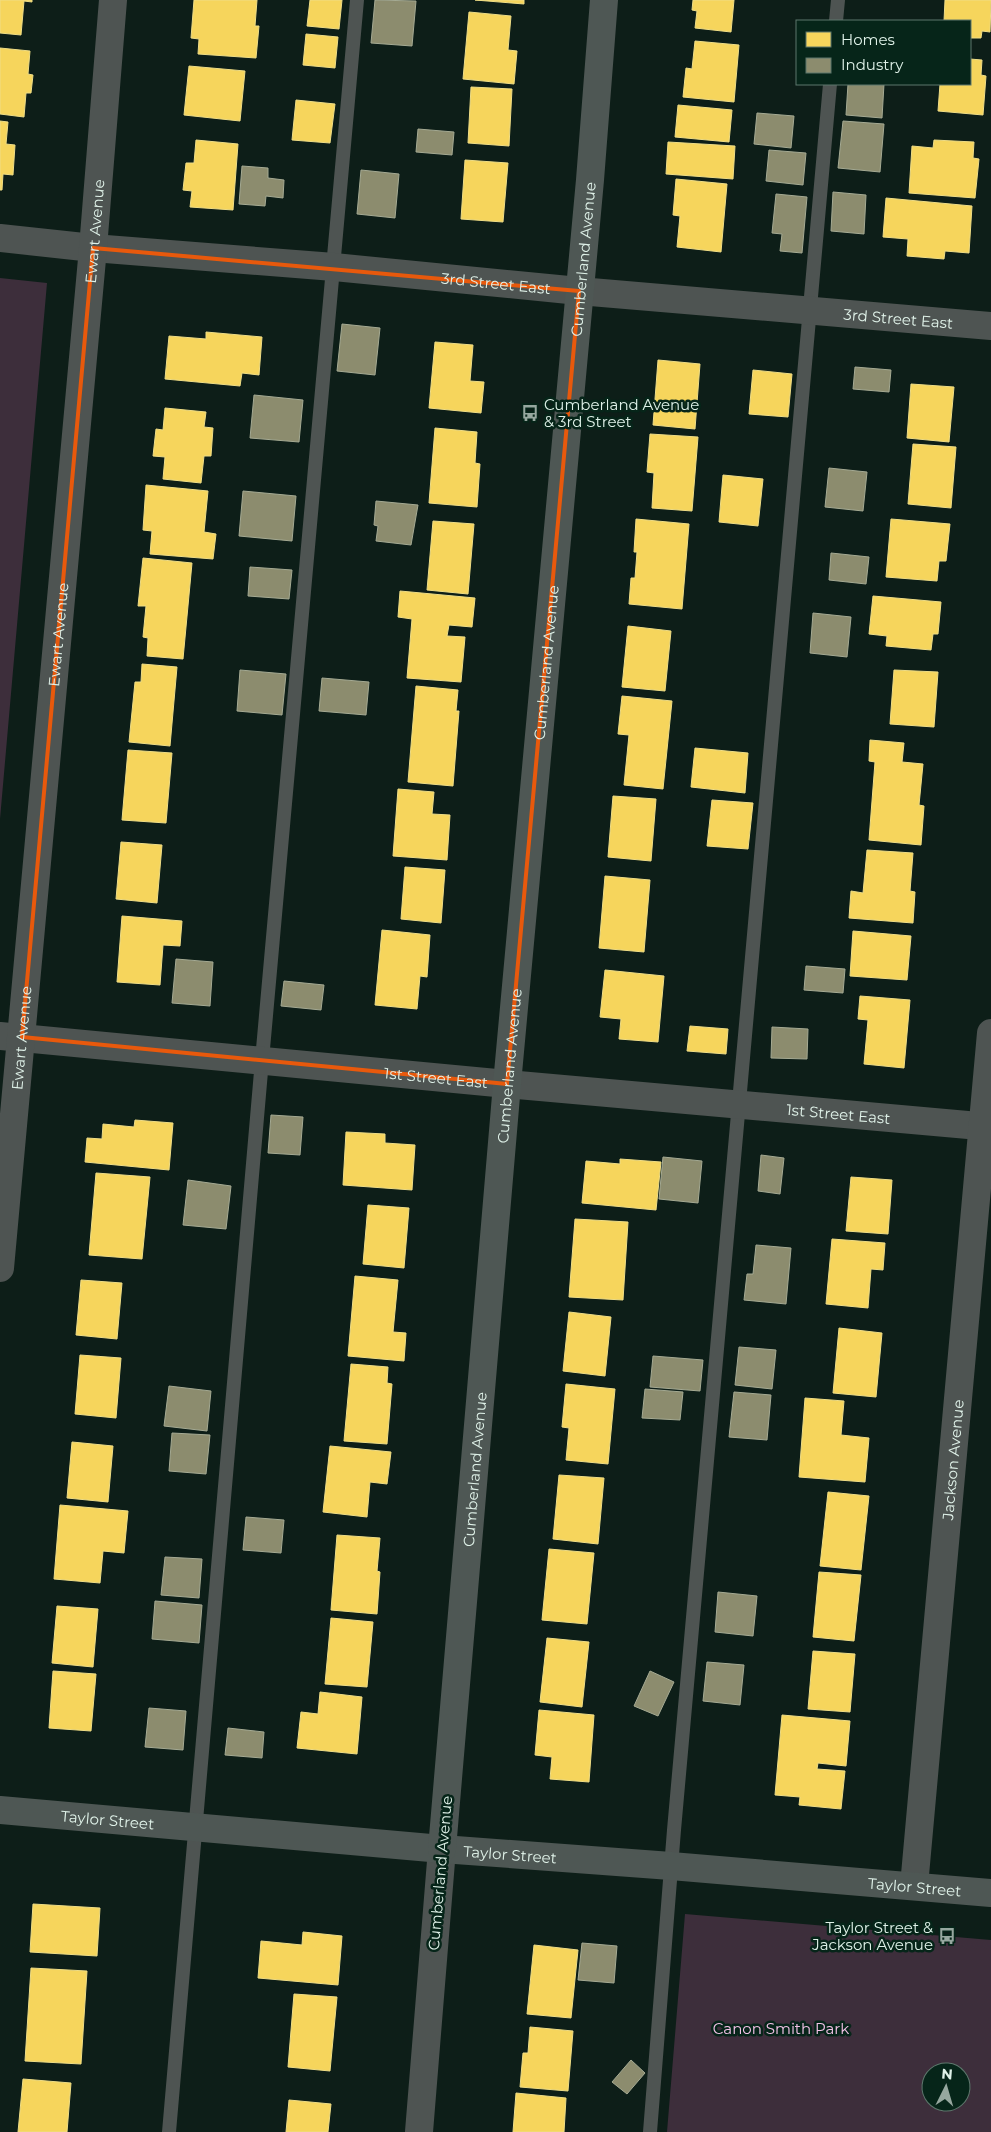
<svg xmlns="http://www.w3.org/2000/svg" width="991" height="2132" font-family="Montserrat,sans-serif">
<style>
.green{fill:#3d2e3b;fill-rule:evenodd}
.homes{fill:#f6d55c;stroke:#efdd86}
.industry{fill:#8c8c6e;stroke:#a5aa93}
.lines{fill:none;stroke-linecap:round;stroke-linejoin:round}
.service{stroke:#4e5452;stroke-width:14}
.minor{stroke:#4e5452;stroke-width:28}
.tertiary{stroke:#4e5452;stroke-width:28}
.secondary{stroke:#4e5754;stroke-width:28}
.marked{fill:none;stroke:#e8590c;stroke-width:4;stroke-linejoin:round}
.labels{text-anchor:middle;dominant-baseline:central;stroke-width:5;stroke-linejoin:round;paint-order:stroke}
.street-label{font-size:15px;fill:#dff1e8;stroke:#062519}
.poi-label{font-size:15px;fill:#dff1e8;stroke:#062519;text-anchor:start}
.park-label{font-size:15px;fill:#f5c3e9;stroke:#062519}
</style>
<rect width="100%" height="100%" fill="#0d1e18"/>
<!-- green -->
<path class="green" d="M0,278L47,283L0,819Z
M685,1914L991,1940V2132H667ZM931,2072H961V2102H931Z"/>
<!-- homes -->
<path class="homes" d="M0,0H32V2L24,1L21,35L0,33Z
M194,0H257L255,26H259L256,58L198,54L199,39L191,38Z
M310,0H342L339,29L307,26Z
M475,0H524V4Z
M693,0H734L731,32L695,28L697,11L692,10Z
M945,0H991L990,32L982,31L981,38H970V21H944Z
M469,12L511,16L508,50L517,51L514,84L463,79Z
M306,34L338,37L335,68L303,65Z
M695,41L739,45L734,102L683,97L686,68L692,69Z
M0,48L30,51L28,74L33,75L31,93H26L24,117L0,114Z
M970,59L982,60L981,75L986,76L983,115L938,111L940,84H970Z
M189,66L245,71L240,121L184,115Z
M471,87L512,89L509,146L468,143Z
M296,100L335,104L330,143L292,140Z
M678,105L732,110L729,142L675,137Z
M0,121L8,122L6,144L15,145L13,175L3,174L2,190H0Z
M196,140L238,144L233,210L190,207L192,191L183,190L186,163H194Z
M934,140L974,142L973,158L979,159L975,198L909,193L912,146L933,148Z
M668,142L735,146L733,179L666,174Z
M465,160L508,163L503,222L461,219Z
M676,179L727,184L721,252L677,247L680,216L673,215Z
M886,198L972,206L969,253L945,251L944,259L907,256L908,239L883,237Z
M206,332L262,337L259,375L242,373L240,386L165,379L169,336L206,339Z
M435,342L473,345L470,381L484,382L481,413L429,408Z
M658,360L700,364L695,429L653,425Z
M753,370L792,374L788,417L749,414Z
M911,384L954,387L949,442L907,438Z
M165,408L206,412L204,427L213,428L211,456H204L201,483L163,479L165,457L153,456L156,429L163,430Z
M435,428L477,432L475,463L480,464L477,507L429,503Z
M650,434L698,437L692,511L652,508L654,473L647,472Z
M913,444L956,447L951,508L908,504Z
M723,475L763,479L758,526L719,522Z
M146,485L208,491L204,532L216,534L213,559L150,554L152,531L143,530Z
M636,519L689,524L682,609L629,604L631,578H635L637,552H634Z
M891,519L950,524L946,561H939L937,581L886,577Z
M433,521L474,524L468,594L427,590Z
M143,558L192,563L183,659L147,656L148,638L143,637L146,606H138Z
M400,591L475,598L472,627L449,625L447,636L465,637L461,682L407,678L412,619L398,617Z
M873,596L941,602L938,634H933L931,650L886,646L887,636L869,634Z
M628,626L671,631L665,691L622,687Z
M142,664L177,667L170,746L129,742L135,682H141Z
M894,670L938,672L934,727L890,724Z
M416,686L458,690L456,711H459L453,786L408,782Z
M622,696L672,701L663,789L624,785L629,735L618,734Z
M870,740L904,743L902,762L923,764L919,805L924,806L921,845L869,840L875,762L869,761Z
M695,748L748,753L745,793L691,787Z
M128,750L172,753L166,823L122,820Z
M398,789L434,792L432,814L450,815L447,860L393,856Z
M613,796L656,799L651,861L608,857Z
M712,800L753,803L748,849L707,846Z
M121,842L162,845L157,903L116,899Z
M867,850L913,853L910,891L915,892L913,923L849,918L851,891L863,893Z
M405,867L445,870L441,923L401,919Z
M605,876L650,880L644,952L599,948Z
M122,916L182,921L180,946L163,945L160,985L117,982Z
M382,930L430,935L427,977L420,976L417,1009L375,1005Z
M853,931L911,936L907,980L850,976Z
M605,970L664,976L658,1042L619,1039L621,1019L600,1017Z
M860,996L910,1000L904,1068L864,1064L868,1020L858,1019Z
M690,1026L728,1029L726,1054L687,1051Z
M135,1120L173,1123L169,1170L85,1162L87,1138L102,1139L103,1124L134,1127Z
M346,1132L385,1134V1143L415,1145L412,1190L343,1185Z
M620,1159L661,1162L656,1210L582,1203L586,1161L620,1164Z
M96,1173L150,1177L142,1259L89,1255Z
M851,1177L892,1180L888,1234L846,1231Z
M368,1205L409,1208L404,1268L363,1264Z
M575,1219L628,1222L623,1300L569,1297Z
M832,1239L885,1243L883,1270L871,1269L868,1308L826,1304Z
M355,1276L398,1280L393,1332L406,1333L404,1361L348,1356Z
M81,1280L122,1283L117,1339L76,1335Z
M569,1312L611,1317L605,1376L563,1371Z
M839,1328L882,1333L876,1397L833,1393Z
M80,1355L121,1358L116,1418L75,1414Z
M351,1364L388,1367L387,1383L392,1384L387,1444L344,1441Z
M566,1384L615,1389L608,1464L566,1460L569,1428L562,1427Z
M805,1398L844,1401L841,1435L869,1438L865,1482L799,1477Z
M72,1442L113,1446L108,1502L67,1498Z
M330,1446L391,1452L387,1484L370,1482L367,1517L323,1512Z
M559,1475L604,1478L598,1544L553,1539Z
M828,1492L869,1496L861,1570L820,1566Z
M60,1505L128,1511L124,1553L103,1551L100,1583L54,1579Z
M337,1535L380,1538L377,1571L380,1572L377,1614L331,1610Z
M549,1549L594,1553L587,1624L542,1620Z
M819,1572L861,1575L854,1641L813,1637Z
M57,1606L98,1609L93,1667L52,1663Z
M331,1618L373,1622L367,1687L325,1684Z
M547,1638L589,1642L582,1707L540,1702Z
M813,1651L855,1654L850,1712L808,1709Z
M53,1671L96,1674L91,1731L49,1728Z
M320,1692L362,1697L357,1754L297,1748L301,1712L318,1714Z
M539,1710L594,1715L589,1782L550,1779L552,1757L535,1755Z
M782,1715L850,1721L846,1766L818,1763L817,1769L845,1771L841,1809L799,1805L800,1797L775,1795Z
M33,1904L100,1908L97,1956L30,1952Z
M303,1932L342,1936L338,1985L258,1978L261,1941L302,1945Z
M534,1945L578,1950L571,2018L527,2014Z
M31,1968L87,1971L81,2064L25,2061Z
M294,1994L337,1997L330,2071L288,2067Z
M530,2027L573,2031L568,2091L520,2087L523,2053H528Z
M23,2079L71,2083L67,2132H18Z
M516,2093L566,2098L564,2132H513Z
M289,2100L331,2104L328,2132H286Z"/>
<!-- industry -->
<path class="industry" d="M375,0L416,1L412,46L371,43Z
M848,84H884L882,118L846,115Z
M757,113L794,116L791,148L754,144Z
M843,121L884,124L880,172L838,168Z
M418,129L454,132L452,155L416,152Z
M769,150L806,153L803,185L766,181Z
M242,166L268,168V178L284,180L283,198L266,196L265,206L239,204Z
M361,170L399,174L395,218L357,214Z
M833,192L866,195L864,234L831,231Z
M776,194L807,197L802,253L780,251L782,234L772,233Z
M342,324L380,328L375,375L337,371Z
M855,367L891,370L889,392L853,389Z
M254,395L303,400L299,442L250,438Z
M829,468L867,472L863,511L825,507Z
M243,491L296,496L292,541L239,536Z
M376,501L418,505L411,545L376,541L378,526L374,525Z
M831,553L869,557L866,584L829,580Z
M250,567L292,570L289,599L248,596Z
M813,613L851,617L847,657L810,653Z
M240,670L286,674L282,715L237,711Z
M322,678L369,682L366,715L319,711Z
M176,959L213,962L210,1006L172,1003Z
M806,966L845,969L843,993L804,990Z
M284,981L324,985L321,1010L281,1006Z
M772,1027L808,1029L807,1059L771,1058Z
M271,1115L303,1117L300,1155L268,1153Z
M761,1155L784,1158L780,1194L758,1191Z
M663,1157L702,1161L698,1203L659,1199Z
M188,1180L231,1186L226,1229L183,1225Z
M756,1245L791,1248L786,1304L744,1300L747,1274H753Z
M739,1347L776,1350L772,1389L735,1385Z
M653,1356L703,1360L700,1391L650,1387Z
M169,1386L211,1391L207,1431L164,1426Z
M645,1389L683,1392L680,1420L642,1418Z
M734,1392L771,1395L767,1440L729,1437Z
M172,1433L210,1435L206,1474L169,1471Z
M246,1517L284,1520L281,1553L243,1550Z
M165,1557L202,1559L199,1598L161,1595Z
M718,1592L757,1596L753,1636L715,1632Z
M155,1601L202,1605L199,1643L152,1639Z
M707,1662L744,1665L740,1705L703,1701Z
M650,1671L674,1682L658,1716L634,1706Z
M149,1708L186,1711L183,1750L145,1747Z
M228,1728L264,1732L262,1758L225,1755Z
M582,1943L617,1946L614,1983L578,1980Z
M631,2060L645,2073L627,2094L612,2082Z"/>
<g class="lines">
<!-- service -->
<path class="service" d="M836,21L838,0
M169,2132L262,1060L357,0
M650,2132L674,1830L830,84"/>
<!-- minor -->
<g class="minor">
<path id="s1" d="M0,238L93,248L334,267L579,291L991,326"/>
<path id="s2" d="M0,1036L507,1084L991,1127"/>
<path id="s3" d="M0,1268L93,248L113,0"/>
<path id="s4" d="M914,1886L991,1033"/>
</g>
<!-- tertiary -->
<path class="tertiary" d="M419,2132L442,1849"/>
<!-- secondary -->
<g class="secondary">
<path id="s5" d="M0,1810L442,1849L671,1866L991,1893"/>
<path id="s6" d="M442,1849L507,1084L590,180L604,0"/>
</g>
</g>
<!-- marked area -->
<path class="marked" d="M93,248L579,291L507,1084L22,1037Z"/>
<!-- icons -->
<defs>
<g id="bus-bare" transform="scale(1.35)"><path d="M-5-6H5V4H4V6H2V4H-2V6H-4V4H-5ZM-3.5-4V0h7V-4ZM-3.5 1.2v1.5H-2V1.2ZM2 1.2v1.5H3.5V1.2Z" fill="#96a79f" stroke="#062519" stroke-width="2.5" paint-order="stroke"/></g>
</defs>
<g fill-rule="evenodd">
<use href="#bus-bare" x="530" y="413"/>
<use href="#bus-bare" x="947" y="1936"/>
</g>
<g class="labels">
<!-- street labels -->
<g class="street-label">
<text stroke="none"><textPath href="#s3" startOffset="1041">Ewart Avenue</textPath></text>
<text stroke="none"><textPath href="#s6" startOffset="1596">Cumberland Avenue</textPath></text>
<text stroke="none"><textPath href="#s1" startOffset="498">3rd Street East</textPath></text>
<text stroke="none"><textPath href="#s1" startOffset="902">3rd Street East</textPath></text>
<text stroke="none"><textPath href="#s3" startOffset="636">Ewart Avenue</textPath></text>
<text stroke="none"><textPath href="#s6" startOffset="1191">Cumberland Avenue</textPath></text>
<text stroke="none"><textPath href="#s3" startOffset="231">Ewart Avenue</textPath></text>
<text stroke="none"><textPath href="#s6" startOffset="786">Cumberland Avenue</textPath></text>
<text stroke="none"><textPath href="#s2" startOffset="438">1st Street East</textPath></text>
<text stroke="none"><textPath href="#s2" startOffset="842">1st Street East</textPath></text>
<text stroke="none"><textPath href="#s4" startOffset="428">Jackson Avenue</textPath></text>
<text stroke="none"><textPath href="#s6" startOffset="381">Cumberland Avenue</textPath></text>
<text stroke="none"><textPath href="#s5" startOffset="108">Taylor Street</textPath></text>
<text stroke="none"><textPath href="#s5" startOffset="512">Taylor Street</textPath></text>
<text transform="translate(440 1873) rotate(-85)">Cumberland Avenue</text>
<text stroke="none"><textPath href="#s5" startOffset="918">Taylor Street</textPath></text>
</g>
<!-- poi labels -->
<g class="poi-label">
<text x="544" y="404">Cumberland Avenue<tspan x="544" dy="17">&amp; 3rd Street</tspan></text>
<text x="933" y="1927" text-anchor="end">Taylor Street &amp;<tspan x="933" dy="17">Jackson Avenue</tspan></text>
</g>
<!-- park labels -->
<g class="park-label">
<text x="781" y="2028">Canon Smith Park</text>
</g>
</g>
<!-- legend -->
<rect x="796" y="20" width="175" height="65" fill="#062519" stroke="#5d776c"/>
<rect x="806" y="32" width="25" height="15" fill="#f6d55c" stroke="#5d776c"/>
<text x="841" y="45" font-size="15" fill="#dff1e8">Homes</text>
<rect x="806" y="58" width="25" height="15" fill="#8c8c6e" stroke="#5d776c"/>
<text x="841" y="70" font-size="15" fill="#dff1e8">Industry</text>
<!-- north arrow -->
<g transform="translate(946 2087) rotate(5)"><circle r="24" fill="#062519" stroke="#5d776c"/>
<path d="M0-4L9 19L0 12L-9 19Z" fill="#96a79f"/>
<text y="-8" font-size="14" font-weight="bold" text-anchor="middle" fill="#dff1e8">N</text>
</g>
</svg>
